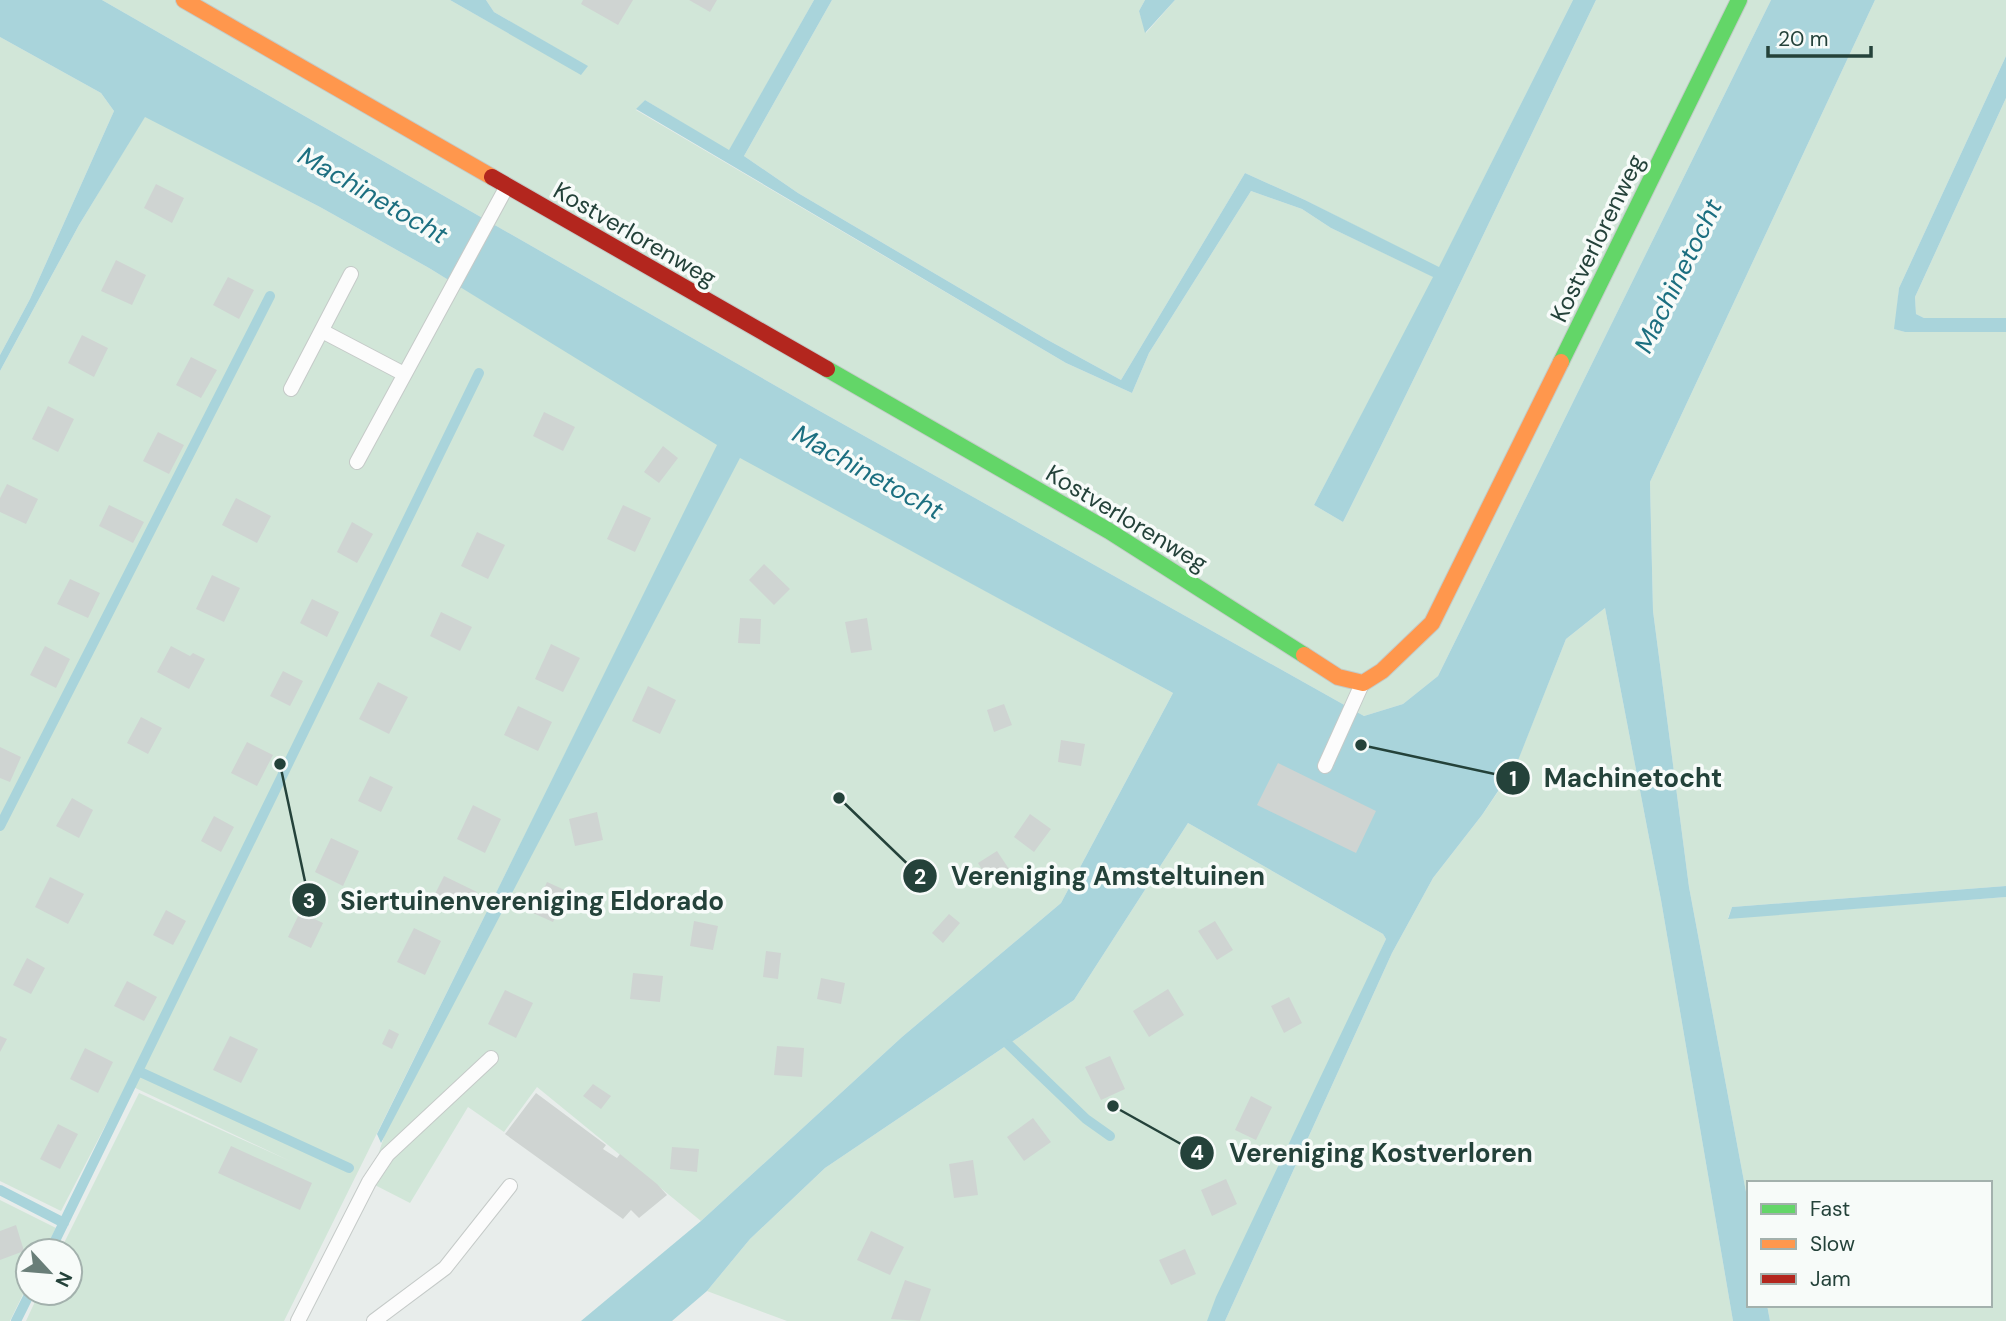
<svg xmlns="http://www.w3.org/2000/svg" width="2006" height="1321" font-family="'DM Sans',sans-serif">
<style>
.green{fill:#d1e6d8}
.water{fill:#a9d4db}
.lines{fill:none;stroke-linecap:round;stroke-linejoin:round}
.stream{stroke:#a9d4db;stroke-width:10}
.building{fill:#cfd4d2}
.lane-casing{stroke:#c5cac8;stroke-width:16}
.fast-casing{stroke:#c3cbc8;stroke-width:18}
.slow-casing{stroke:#c3cbc8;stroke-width:18}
.jam-casing{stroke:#c3cbc8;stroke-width:18}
.lane{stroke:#fcfcfc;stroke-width:14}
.fast{stroke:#63d668;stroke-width:16}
.slow{stroke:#ff974d;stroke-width:16}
.jam{stroke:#b3261e;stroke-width:16}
.labels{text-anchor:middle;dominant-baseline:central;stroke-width:7;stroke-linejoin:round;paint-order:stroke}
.street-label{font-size:24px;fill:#24423a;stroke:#f7fbf9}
.water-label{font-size:26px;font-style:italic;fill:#1c6f80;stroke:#f7fbf9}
.leader{fill:none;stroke:#24423a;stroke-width:2.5}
.callout-dot{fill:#24423a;stroke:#f7fbf9;stroke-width:2.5}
.mark-label{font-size:21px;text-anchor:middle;font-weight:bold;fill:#fff}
.callout-label{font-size:26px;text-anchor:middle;font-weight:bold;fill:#24423a;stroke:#f7fbf9;stroke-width:7;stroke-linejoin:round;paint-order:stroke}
</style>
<rect width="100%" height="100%" fill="#e8edeb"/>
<!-- green -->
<path class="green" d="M102,0H450L581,74L587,66L494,12L486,0H814L729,151L645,100L636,110L1066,363L1132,393L1149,353L1251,191L1302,209L1331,228L1434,277L1314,505L1343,522C1430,349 1512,174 1596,0H1771L1438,676L1403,704L1364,716L818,410Z
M832,0H1145L1139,11L1146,33L1175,0H1573L1439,268L1305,200L1245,173L1121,380L1046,339L798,193L744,156Z
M1875,0H2006V56L1899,288L1895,329L1905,332H2006V886L1732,907L1728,918L2006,897V1321H1770L1767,1305H1990V1183H1749V1208L1689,887L1653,611L1650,482Z
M0,37L101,93L114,111L30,299L0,355Z
M2006,98V318H1924L1916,314L1915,297Z
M145,116L320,207L429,268L719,443L284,1321H26L39,1293H70V1251H60L139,1093L290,1161L127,1084L61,1211L0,1181V371L79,225Z
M740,457L1173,693L1061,903L902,1037L701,1221L537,1087L504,1132L468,1107L410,1203L369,1182L385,1134Z
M1605,608L1661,900L1733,1321H1225L1392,953L1433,878L1482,815L1515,767L1566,639Z
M1188,823L1383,934L1386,939L1211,1321H787L707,1291L750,1239L825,1168L1074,1000Z
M0,1200L56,1228L44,1251H28V1284L10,1321H0Z"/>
<!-- water -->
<path class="water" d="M0,0H102L818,410L1364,716L1403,704L1438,676L1771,0H1875L1650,482L1653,611L1689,887L1749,1208V1305H1767L1770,1321H1733L1661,900L1605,608L1566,639L1517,763L1482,815L1433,878L1392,953L1225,1321H1207L1216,1297L1386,939L1383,934L1188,823L1074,1000L825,1168L750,1239L707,1291L672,1321H581L701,1221L902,1037L1061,903L1173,693L740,458L381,1143L377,1134L717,445L429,268L320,207L145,117L79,225L0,371V355L30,299L114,111L101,93L0,37Z
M450,0H486L494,12L588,66L581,75Z
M814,0H832L744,156L798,193L1046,339L1121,380L1245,173L1305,200L1439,267L1573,0H1596C1512,174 1430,349 1343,522L1314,505L1433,277L1331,228L1302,209L1251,191L1149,353L1132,393L1066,363L636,109L645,100L729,150Z
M1145,0H1175L1145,33L1139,11Z
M2006,56V98L1915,297L1916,314L1924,318H2006V332H1905L1894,329L1899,288Z
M2006,886V897L1728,919L1732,907Z"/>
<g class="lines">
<!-- stream -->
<path class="stream" d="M0,826L270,296
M1008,1044L1086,1119L1110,1136
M138,1071L349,1168
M0,1190L64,1223
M50,1251L479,373
M16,1321L30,1293"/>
</g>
<!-- building -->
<path class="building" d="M583,0H633L618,25L581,4Z
M689,0H717L710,12Z
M156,184L184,198L172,223L144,208Z
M116,260L146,275L132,305L101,291Z
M228,277L254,290L239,319L213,305Z
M82,335L108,348L94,377L68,363Z
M191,357L217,370L201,398L176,385Z
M48,406L74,419L58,452L32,439Z
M544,412L575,427L563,451L533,436Z
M158,432L184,445L169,474L143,461Z
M663,446L678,458L659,483L644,472Z
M7,484L38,499L26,524L0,512V498Z
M236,498L271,516L257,543L222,525Z
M109,505L144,522L133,543L99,526Z
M623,505L651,518L635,552L607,539Z
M352,522L373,534L357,563L337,552Z
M477,532L505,545L488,579L461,566Z
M764,564L790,589L774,605L749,580Z
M212,575L240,588L224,622L196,609Z
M70,579L100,593L88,618L57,604Z
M312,599L339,612L327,637L300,623Z
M441,612L472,627L460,651L430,636Z
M740,618L761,619L760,644L738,643Z
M867,618L872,650L851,653L845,622Z
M551,644L580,658L563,692L535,679Z
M45,646L70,659L56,688L30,675Z
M171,646L190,656L193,653L205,659L189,689L157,672Z
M283,671L303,681L290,706L270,696Z
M378,682L408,697L389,734L359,719Z
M648,686L676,700L660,734L632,721Z
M1004,704L1012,725L994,732L987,710Z
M518,706L552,722L538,751L504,735Z
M141,717L162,728L148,754L127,743Z
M1061,740L1085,744L1081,766L1058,762Z
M247,742L273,755L257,786L231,773Z
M0,747L21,757L10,782L0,778Z
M1278,763L1376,811L1356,853L1257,805Z
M370,776L393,787L381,812L358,801Z
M72,798L93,810L79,838L56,826Z
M473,805L501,819L485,853L457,839Z
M597,812L603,840L575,846L569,819Z
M1030,814L1051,829L1034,852L1014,837Z
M214,816L234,827L221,852L201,841Z
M331,838L359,851L343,886L315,872Z
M997,851L1009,869L989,881L978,863Z
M444,876L477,892L467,914L433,898Z
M50,877L84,894L68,924L35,907Z
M547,882L567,891L553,922L533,913Z
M166,910L186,921L173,945L153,935Z
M300,912L323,923L311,948L288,937Z
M949,914L960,923L943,943L932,933Z
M694,921L718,926L713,950L690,946Z
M1215,921L1233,950L1217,960L1198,931Z
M414,928L441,941L425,975L397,962Z
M766,951L781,953L778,979L763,977Z
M27,958L45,968L31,994L13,985Z
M633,973L663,976L660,1002L630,999Z
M821,978L845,983L841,1004L817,999Z
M127,981L157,997L144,1021L114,1006Z
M1168,989L1184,1015L1149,1037L1133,1011Z
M505,990L533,1003L516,1038L488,1024Z
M1289,997L1302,1023L1284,1033L1271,1006Z
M389,1029L399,1034L392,1049L382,1044Z
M0,1036L7,1039L0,1052Z
M230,1036L258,1049L241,1083L213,1070Z
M777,1046L804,1048L802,1077L774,1075Z
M85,1048L113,1062L98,1093L70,1079Z
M1110,1056L1125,1089L1101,1100L1085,1067Z
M593,1084L611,1096L601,1109L583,1096Z
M536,1093L606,1145L603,1149L617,1158L620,1154L657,1184L667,1195L639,1218L631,1210L623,1219L505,1134Z
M1251,1096L1272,1107L1256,1140L1235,1130Z
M1033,1118L1051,1142L1024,1161L1007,1137Z
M58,1124L78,1134L60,1169L40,1159Z
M231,1146L312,1183L300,1210L218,1173Z
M672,1147L699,1149L697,1172L670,1169Z
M973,1160L978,1195L954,1198L949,1164Z
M1226,1179L1237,1204L1212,1216L1201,1190Z
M16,1225L24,1251L0,1260V1231Z
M871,1231L904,1247L890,1275L857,1260Z
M1185,1249L1196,1274L1171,1285L1159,1260Z
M905,1280L931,1289L920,1321L891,1319Z"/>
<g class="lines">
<!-- lane casing -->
<g class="lane-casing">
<path id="lane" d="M322,331L404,374
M291,389L351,274
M357,462L506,188
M1325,766L1362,684
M298,1321L369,1182L387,1155L491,1058
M374,1321L445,1268L510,1186"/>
</g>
<!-- fast casing -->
<g class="fast-casing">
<path id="fast" d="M1561,362L1739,0
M827,369L1109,531L1304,655"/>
</g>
<!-- slow casing -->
<g class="slow-casing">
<path id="slow" d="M184,0L492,177
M1304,655L1338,677L1363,683L1382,671L1432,623L1561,362"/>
</g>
<!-- jam casing -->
<g class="jam-casing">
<path id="jam" d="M492,177L827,369"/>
</g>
<!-- lane -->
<use href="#lane" class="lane"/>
<!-- fast -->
<use href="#fast" class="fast"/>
<!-- slow -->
<use href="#slow" class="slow"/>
<!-- jam -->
<use href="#jam" class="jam"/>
</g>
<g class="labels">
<!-- street labels -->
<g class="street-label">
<text transform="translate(635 234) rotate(30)">Kostverlorenweg</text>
<text transform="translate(1597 238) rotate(-64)">Kostverlorenweg</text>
<text transform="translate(1127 518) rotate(31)">Kostverlorenweg</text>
</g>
<!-- water labels -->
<g class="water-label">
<text transform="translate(373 195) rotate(30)">Machinetocht</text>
<text transform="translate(1678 276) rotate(-64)">Machinetocht</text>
<text transform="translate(868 472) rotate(29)">Machinetocht</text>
</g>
</g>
<!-- callouts -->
<path class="leader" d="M1361 745L1513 778M839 798L920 876M280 764L309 900M1113 1106L1197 1153"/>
<g class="callout-dot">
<circle cx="1361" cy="745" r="7"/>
<circle cx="839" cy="798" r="7"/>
<circle cx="280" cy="764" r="7"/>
<circle cx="1113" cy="1106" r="7"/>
<circle cx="1513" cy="778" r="18"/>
<circle cx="920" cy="876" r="18"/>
<circle cx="309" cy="900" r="18"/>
<circle cx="1197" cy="1153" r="18"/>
</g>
<g class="mark-label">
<text x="1513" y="786">1</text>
<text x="920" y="884">2</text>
<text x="309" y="908">3</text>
<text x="1197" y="1160">4</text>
</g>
<g class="callout-label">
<text x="1633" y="787">Machinetocht</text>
<text x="1108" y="885">Vereniging Amsteltuinen</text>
<text x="532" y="910">Siertuinenvereniging Eldorado</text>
<text x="1381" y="1162">Vereniging Kostverloren</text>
</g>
<!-- legend -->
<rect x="1747" y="1181" width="245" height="126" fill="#f7fbf9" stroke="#a3b1ad" stroke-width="2"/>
<rect x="1761" y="1204" width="35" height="10" fill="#63d668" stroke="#a3b1ad" stroke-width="2"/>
<text x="1810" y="1216" font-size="21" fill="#24423a">Fast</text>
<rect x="1761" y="1239" width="35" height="10" fill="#ff974d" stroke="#a3b1ad" stroke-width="2"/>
<text x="1810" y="1251" font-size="21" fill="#24423a">Slow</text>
<rect x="1761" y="1274" width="35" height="10" fill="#b3261e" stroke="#a3b1ad" stroke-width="2"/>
<text x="1810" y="1286" font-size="21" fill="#24423a">Jam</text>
<!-- north arrow -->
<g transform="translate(49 1272) rotate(116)"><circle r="33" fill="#f7fbf9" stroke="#a3b1ad" stroke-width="2"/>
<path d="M0-5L12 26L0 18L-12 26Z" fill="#697e78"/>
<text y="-10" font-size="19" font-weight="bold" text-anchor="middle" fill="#24423a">N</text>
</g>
<!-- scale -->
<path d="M1768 46v10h103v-10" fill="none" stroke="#24423a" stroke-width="3.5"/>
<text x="1778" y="46" font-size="21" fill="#24423a" stroke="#f7fbf9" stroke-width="5" paint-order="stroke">20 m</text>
</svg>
